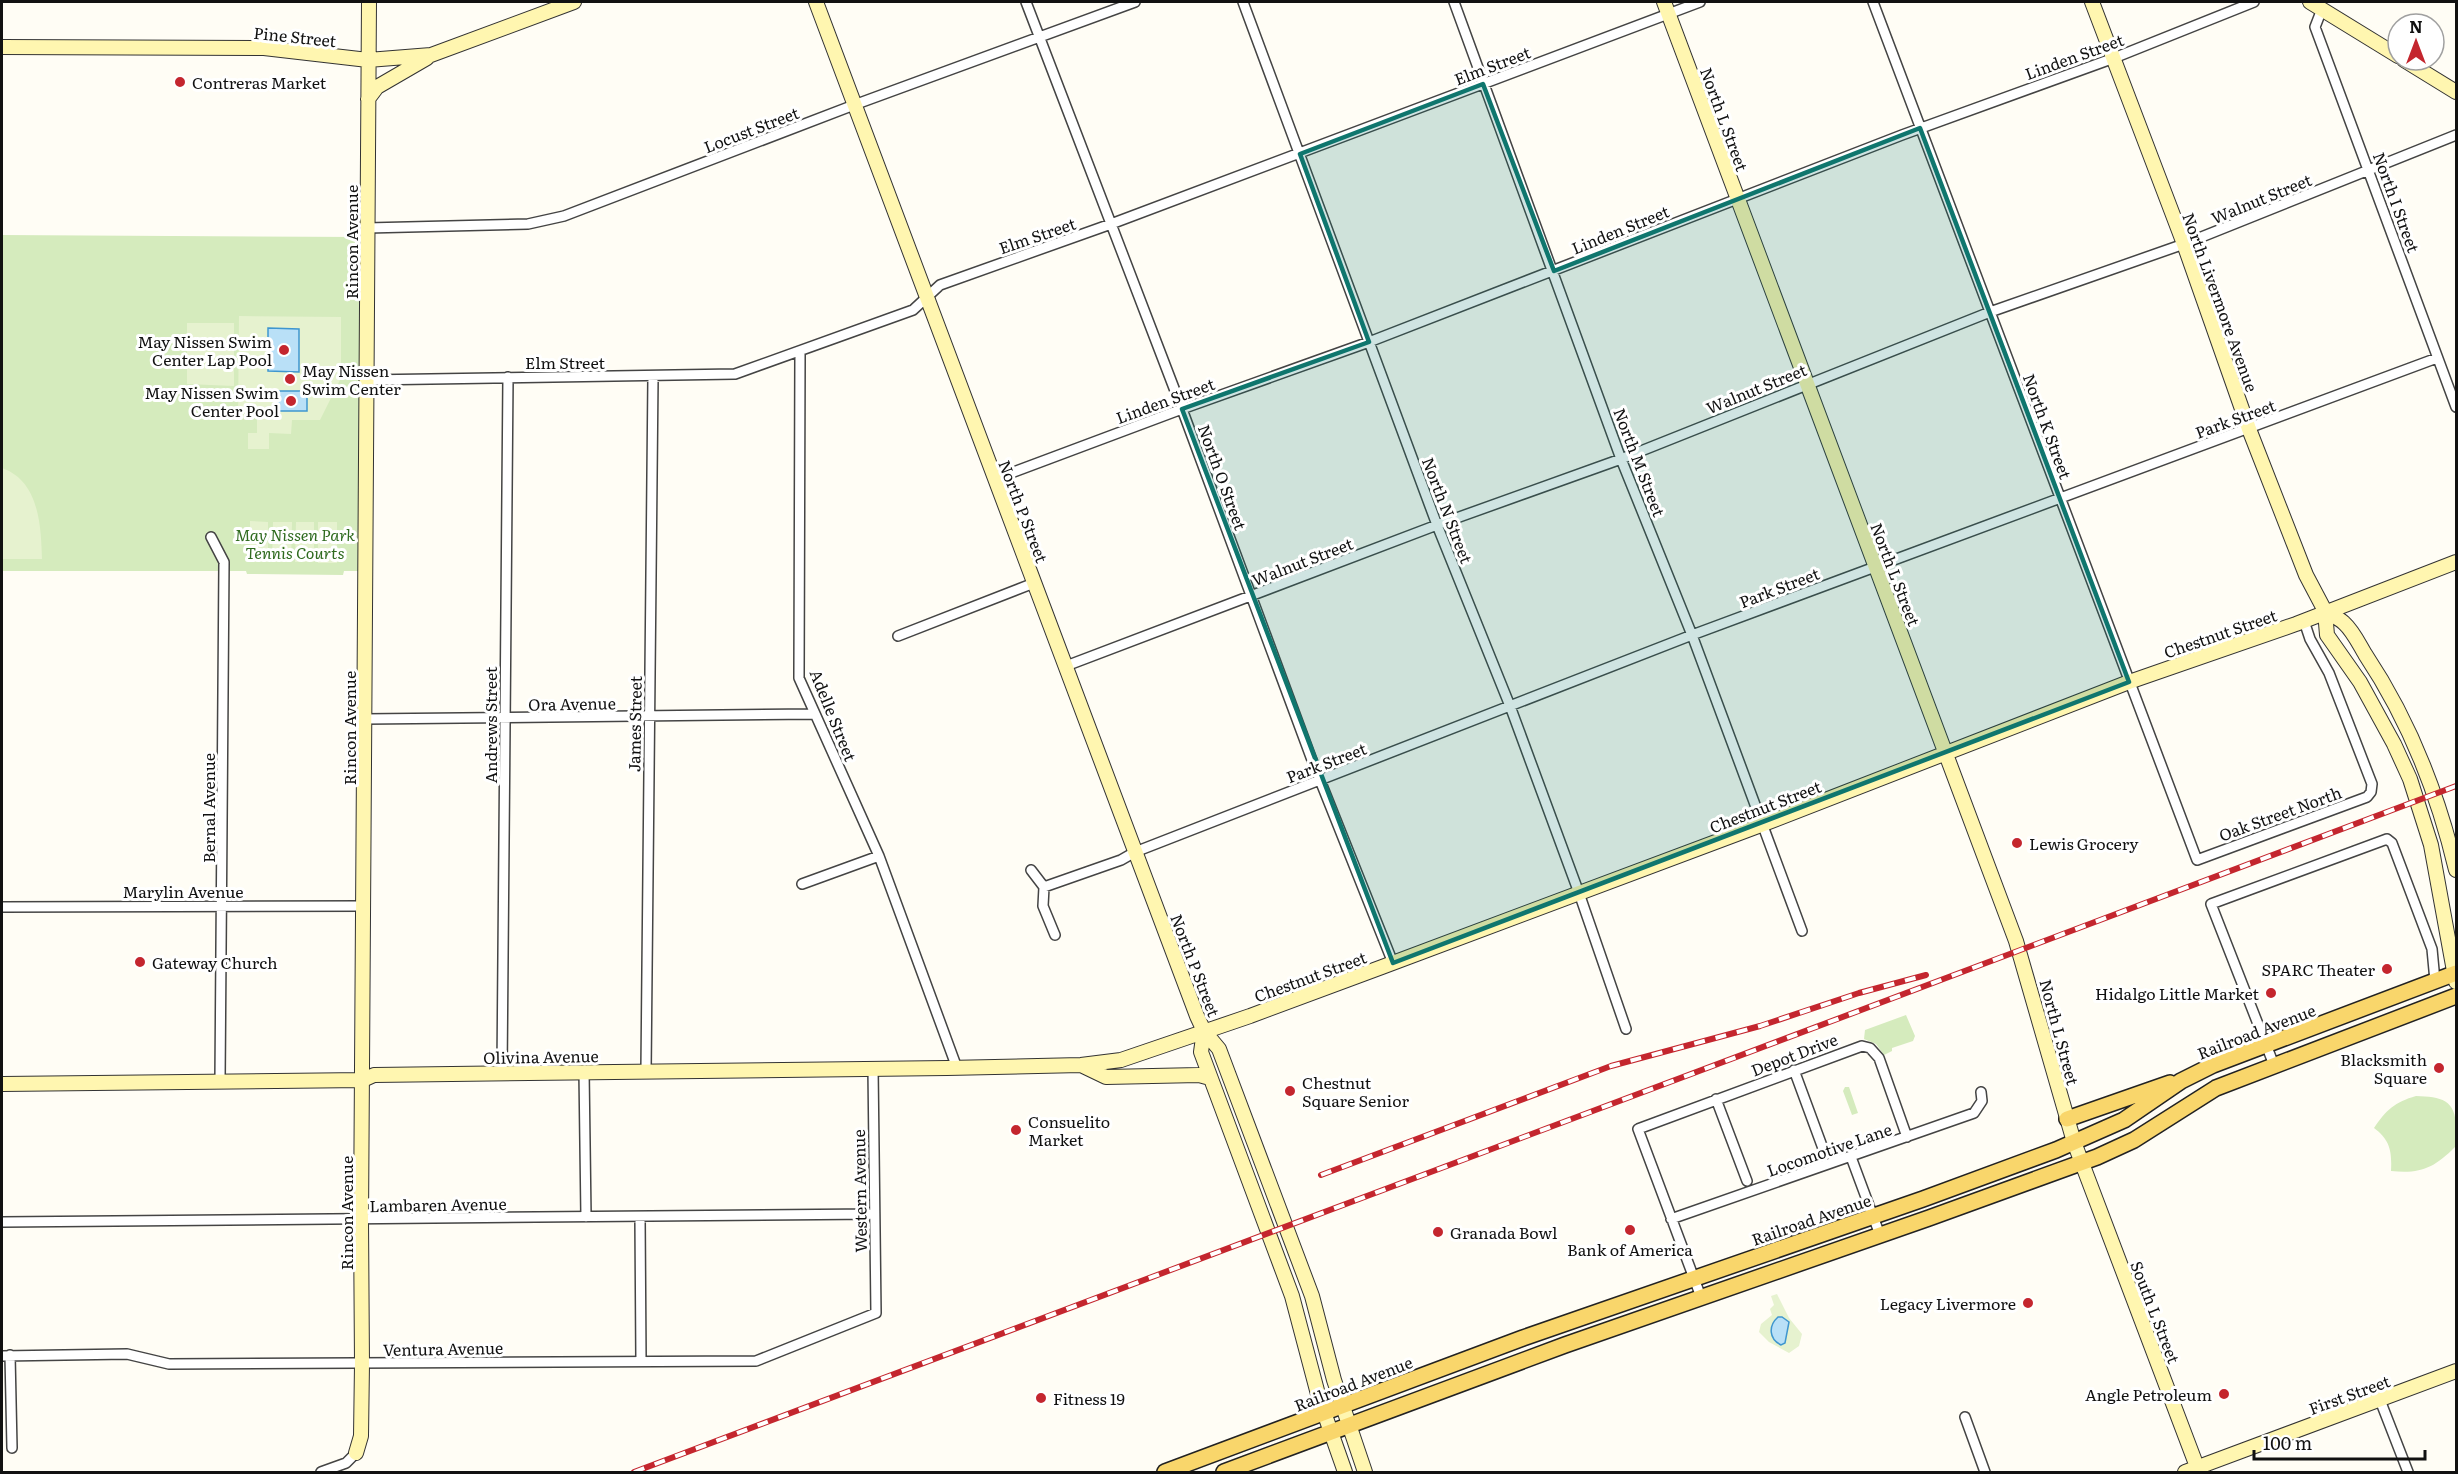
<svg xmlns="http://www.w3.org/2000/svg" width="2458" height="1474" font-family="Literata,serif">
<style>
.green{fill:#d5ebbd}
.pitch{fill:#e6f2cf}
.water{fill:#b9e0f7;stroke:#3f96cf;stroke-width:1.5}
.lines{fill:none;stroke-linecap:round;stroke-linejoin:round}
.street-casing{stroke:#444;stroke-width:12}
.secondary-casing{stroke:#333;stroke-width:16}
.primary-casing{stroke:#222;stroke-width:18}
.street{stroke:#fff;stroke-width:9}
.secondary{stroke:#fff6b0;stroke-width:14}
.primary{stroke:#f9d66b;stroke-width:15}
.rail-casing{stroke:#c4262e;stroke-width:6}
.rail{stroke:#fff;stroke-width:4;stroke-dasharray:11;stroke-linecap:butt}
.marked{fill:#0f766e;fill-opacity:0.2;stroke:#0f766e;stroke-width:4.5;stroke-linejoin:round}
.poi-dot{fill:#c4262e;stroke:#fff;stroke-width:2}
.labels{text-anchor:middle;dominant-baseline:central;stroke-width:6;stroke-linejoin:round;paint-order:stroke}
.street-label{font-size:16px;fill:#111;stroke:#fff}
.poi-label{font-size:16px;fill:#111;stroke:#fff;text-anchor:start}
.park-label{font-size:16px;font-style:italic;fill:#2f6b1f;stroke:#fff}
</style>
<rect width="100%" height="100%" fill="#fffdf5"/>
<!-- green -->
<path class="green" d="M2,235L360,237L358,571H344L343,575L247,574L246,571H2Z
M1906,1015L1915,1036L1913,1041L1892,1048V1051L1884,1055L1876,1044L1864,1039L1865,1030Z
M1845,1087H1849L1858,1113L1852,1115L1843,1091Z
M2416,1096C2441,1097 2456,1099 2456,1128C2456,1135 2457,1141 2455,1147C2434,1168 2421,1174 2391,1171C2392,1151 2390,1140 2374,1128C2386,1110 2395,1102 2416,1096Z"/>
<!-- pitch -->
<path class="pitch" d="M239,316L341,317V365L343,374L320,420H292L291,434L269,433V449H248V433H257V418H238Z
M187,323H234V363H187Z
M187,364H234V386L187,384Z
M2,468C39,481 41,525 42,559H2Z
M250,521L268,522V562H250Z
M273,522H292L291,562H272Z
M296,522H314V562H295Z
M318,522H337V563H318Z
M1777,1294L1789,1318L1802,1334L1799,1346L1789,1353L1769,1342L1759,1332L1761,1324L1772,1315L1770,1309L1774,1305L1771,1296Z"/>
<!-- water -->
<path class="water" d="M268,328L299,329V372L268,371Z
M275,391H307V411H275Z
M1778,1317H1782L1789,1322L1785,1343L1781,1345C1769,1339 1768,1326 1778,1317Z"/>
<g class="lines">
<!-- street casing -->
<g class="street-casing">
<path id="street" d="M1026,2L1182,409L1312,760L1393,963
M1243,2L1437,525L1510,706L1579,893L1626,1029
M1454,2L1621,459L1692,635L1802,931
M1873,2L2197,860L2367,797L2371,792L2372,784L2329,673L2310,639L2304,621
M2322,9L2315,27L2456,407
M367,228L528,224L564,216L854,105L1135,2
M800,352L799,678L879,856L957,1068
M367,380L735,374L913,310L940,285L1111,224L1700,2
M995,479L1182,409L1369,342L1902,135L2114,58L2254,2
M211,537L224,562L220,1081
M898,636L1034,583
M1066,666L1437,525L1621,459L1990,312L2184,244L2456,135
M365,719L815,714
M1031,870L1044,887L1043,906L1055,935
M802,884L879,856
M1044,887L1121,860L1135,852L1692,635L2437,358
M2,907L364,906
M2274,1065L2211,904L2387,839L2392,843L2432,949L2435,981
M1794,1070L1825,1154
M584,1071L586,1217
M646,1071L653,377
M502,1073L508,377
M1716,1099L1747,1181
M1851,1157L1880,1235
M640,1217L641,1361
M1671,1219L1974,1113L1982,1101L1981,1092
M2,1222L874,1214
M1701,1297L1638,1129L1862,1046L1870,1048L1879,1058L1907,1137
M10,1355L12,1448
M2,1356L127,1354L169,1364L756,1361L876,1313L873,1068
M2380,1400L2408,1472
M1965,1417L1985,1472
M321,1472L346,1463L356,1453"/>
</g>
<!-- secondary casing -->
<g class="secondary-casing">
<path id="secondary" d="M816,2L1197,1016L1204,1031L1219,1049L1312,1296L1334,1380L1365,1472
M1664,2L2016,941L2074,1142L2199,1472
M2092,2L2184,244L2249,429L2306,575L2325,611L2327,635L2360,682L2394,744L2410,779L2431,845L2456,982
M2310,2L2398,56
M2,47L264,48L368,60L431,55L574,2
M2404,60L2456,92
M368,99L377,87L427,58
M2325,611C2331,615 2339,618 2344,623C2353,631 2359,644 2365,654C2409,720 2438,794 2456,870
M1204,1031L1201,1052L1292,1296L1319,1398L1345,1472
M1081,1065L1106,1077L1199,1075L1210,1078
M2,1084L363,1080L374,1075L947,1068L1081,1065L1121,1060L1250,1016L1382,967L1761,825L2129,682L2296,624L2456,562
M356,1453L361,1436L362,1364L361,1220L369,2
M2185,1472L2456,1371"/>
</g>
<!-- primary casing -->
<g class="primary-casing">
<path id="primary" d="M2067,1119L2170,1083
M1165,1472L1523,1338L1923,1199L2056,1150L2124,1120L2181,1081L2213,1065L2456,973
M1224,1472L1565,1345L1929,1218L2097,1157L2134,1140L2216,1088L2456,996"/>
</g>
<!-- street -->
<use href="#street" class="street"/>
<!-- secondary -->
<use href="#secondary" class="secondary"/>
<!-- primary -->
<use href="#primary" class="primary"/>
<!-- rail casing -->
<g class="rail-casing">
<path id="rail" d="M1321,1175L1611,1066L1760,1026L1859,993L1926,975
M634,1472L2456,786"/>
</g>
<!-- rail -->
<use href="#rail" class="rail"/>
</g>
<!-- marked area -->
<path class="marked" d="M1483,84L1554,271L1920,128L2129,682L1393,963L1182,409L1369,342L1300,154Z"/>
<!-- markers -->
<g class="poi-dot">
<circle cx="180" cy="82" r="6"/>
<circle cx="284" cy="350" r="6"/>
<circle cx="290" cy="379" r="6"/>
<circle cx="291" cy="401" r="6"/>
<circle cx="2017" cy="843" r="6"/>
<circle cx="140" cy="962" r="6"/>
<circle cx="2387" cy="969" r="6"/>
<circle cx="2271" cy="993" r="6"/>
<circle cx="2439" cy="1068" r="6"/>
<circle cx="1290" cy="1091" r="6"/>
<circle cx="1016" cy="1130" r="6"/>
<circle cx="1630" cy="1230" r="6"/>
<circle cx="1438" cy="1232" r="6"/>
<circle cx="2028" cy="1303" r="6"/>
<circle cx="2224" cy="1394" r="6"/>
<circle cx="1041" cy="1398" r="6"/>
</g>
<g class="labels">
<!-- street labels -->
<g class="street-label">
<text transform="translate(295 36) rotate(6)">Pine Street</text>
<text transform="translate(2074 56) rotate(-20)">Linden Street</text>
<text transform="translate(1492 65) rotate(-21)">Elm Street</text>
<text transform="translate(1725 119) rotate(70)">North L Street</text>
<text transform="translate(751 129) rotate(-21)">Locust Street</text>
<text transform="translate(2261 198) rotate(-22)">Walnut Street</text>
<text transform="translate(2397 202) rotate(70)">North I Street</text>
<text transform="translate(1620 229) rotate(-22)">Linden Street</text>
<text transform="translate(1037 235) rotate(-19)">Elm Street</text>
<text transform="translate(351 242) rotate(-90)">Rincon Avenue</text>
<text transform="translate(2221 302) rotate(70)">North Livermore Avenue</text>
<text x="565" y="362">Elm Street</text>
<text transform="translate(1756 388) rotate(-22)">Walnut Street</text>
<text transform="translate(1165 400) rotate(-20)">Linden Street</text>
<text transform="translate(2235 418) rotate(-20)">Park Street</text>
<text transform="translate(2048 426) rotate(70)">North K Street</text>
<text transform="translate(1640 462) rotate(69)">North M Street</text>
<text transform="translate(1223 477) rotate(70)">North O Street</text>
<text transform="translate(1448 510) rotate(69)">North N Street</text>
<text transform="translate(1024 511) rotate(69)">North P Street</text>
<text transform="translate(1302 561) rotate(-21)">Walnut Street</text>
<text transform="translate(1896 574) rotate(69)">North L Street</text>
<text transform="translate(1779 587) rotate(-21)">Park Street</text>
<text transform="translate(2220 633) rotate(-19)">Chestnut Street</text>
<text transform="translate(572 703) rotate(-1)">Ora Avenue</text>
<text transform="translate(834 715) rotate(68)">Adelle Street</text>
<text transform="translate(634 724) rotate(-89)">James Street</text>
<text transform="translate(490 725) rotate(-90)">Andrews Street</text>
<text transform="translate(349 728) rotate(-90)">Rincon Avenue</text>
<text transform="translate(1326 762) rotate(-21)">Park Street</text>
<text transform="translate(1765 806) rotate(-21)">Chestnut Street</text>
<text transform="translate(208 808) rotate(-90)">Bernal Avenue</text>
<text transform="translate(2280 813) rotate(-20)">Oak Street North</text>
<text x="183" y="891">Marylin Avenue</text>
<text transform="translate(1196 965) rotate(69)">North P Street</text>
<text transform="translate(1310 976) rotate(-20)">Chestnut Street</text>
<text transform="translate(2256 1031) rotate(-21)">Railroad Avenue</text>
<text transform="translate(2060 1032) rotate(75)">North L Street</text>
<text transform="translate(1794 1054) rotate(-21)">Depot Drive</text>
<text transform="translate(541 1056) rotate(-1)">Olivina Avenue</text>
<text transform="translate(1829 1149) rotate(-19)">Locomotive Lane</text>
<text transform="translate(859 1191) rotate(-91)">Western Avenue</text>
<text transform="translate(438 1204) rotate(-1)">Lambaren Avenue</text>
<text transform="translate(346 1213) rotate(-90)">Rincon Avenue</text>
<text transform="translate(1811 1219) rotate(-19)">Railroad Avenue</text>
<text transform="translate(2156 1312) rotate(69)">South L Street</text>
<text transform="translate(443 1348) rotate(-1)">Ventura Avenue</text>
<text transform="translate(1353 1383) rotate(-21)">Railroad Avenue</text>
<text transform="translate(2349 1394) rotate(-20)">First Street</text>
</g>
<!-- poi labels -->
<g class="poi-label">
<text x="192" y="82">Contreras Market</text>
<text x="272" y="341" text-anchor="end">May Nissen Swim<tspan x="272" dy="18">Center Lap Pool</tspan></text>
<text x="302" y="370">May Nissen<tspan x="302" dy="18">Swim Center</tspan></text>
<text x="279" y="392" text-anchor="end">May Nissen Swim<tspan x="279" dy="18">Center Pool</tspan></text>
<text x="2029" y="843">Lewis Grocery</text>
<text x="152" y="962">Gateway Church</text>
<text x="2375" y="969" text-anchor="end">SPARC Theater</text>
<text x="2259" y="993" text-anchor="end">Hidalgo Little Market</text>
<text x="2427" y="1059" text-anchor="end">Blacksmith<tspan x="2427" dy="18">Square</tspan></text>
<text x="1302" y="1082">Chestnut<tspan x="1302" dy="18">Square Senior</tspan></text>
<text x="1028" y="1121">Consuelito<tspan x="1028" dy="18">Market</tspan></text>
<text x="1450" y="1232">Granada Bowl</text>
<text x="1630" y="1249" text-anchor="middle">Bank of America</text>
<text x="2016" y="1303" text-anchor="end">Legacy Livermore</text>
<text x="2212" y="1394" text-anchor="end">Angle Petroleum</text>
<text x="1053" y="1398">Fitness 19</text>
</g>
<!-- park labels -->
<g class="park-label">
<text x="295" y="534">May Nissen Park<tspan x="295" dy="18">Tennis Courts</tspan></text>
</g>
</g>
<!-- border -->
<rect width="2458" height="1474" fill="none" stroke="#111111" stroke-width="6"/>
<!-- north arrow -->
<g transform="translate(2416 42)"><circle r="28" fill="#ffffff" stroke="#a0a0a0" stroke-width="1.5"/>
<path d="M0-4.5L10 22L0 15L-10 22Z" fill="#c4262e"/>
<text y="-9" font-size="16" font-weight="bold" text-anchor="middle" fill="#111111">N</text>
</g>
<!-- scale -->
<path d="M2254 1450v9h171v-9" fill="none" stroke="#111111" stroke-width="3"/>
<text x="2263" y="1450" font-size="18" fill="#111111" stroke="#ffffff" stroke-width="4.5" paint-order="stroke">100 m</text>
</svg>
